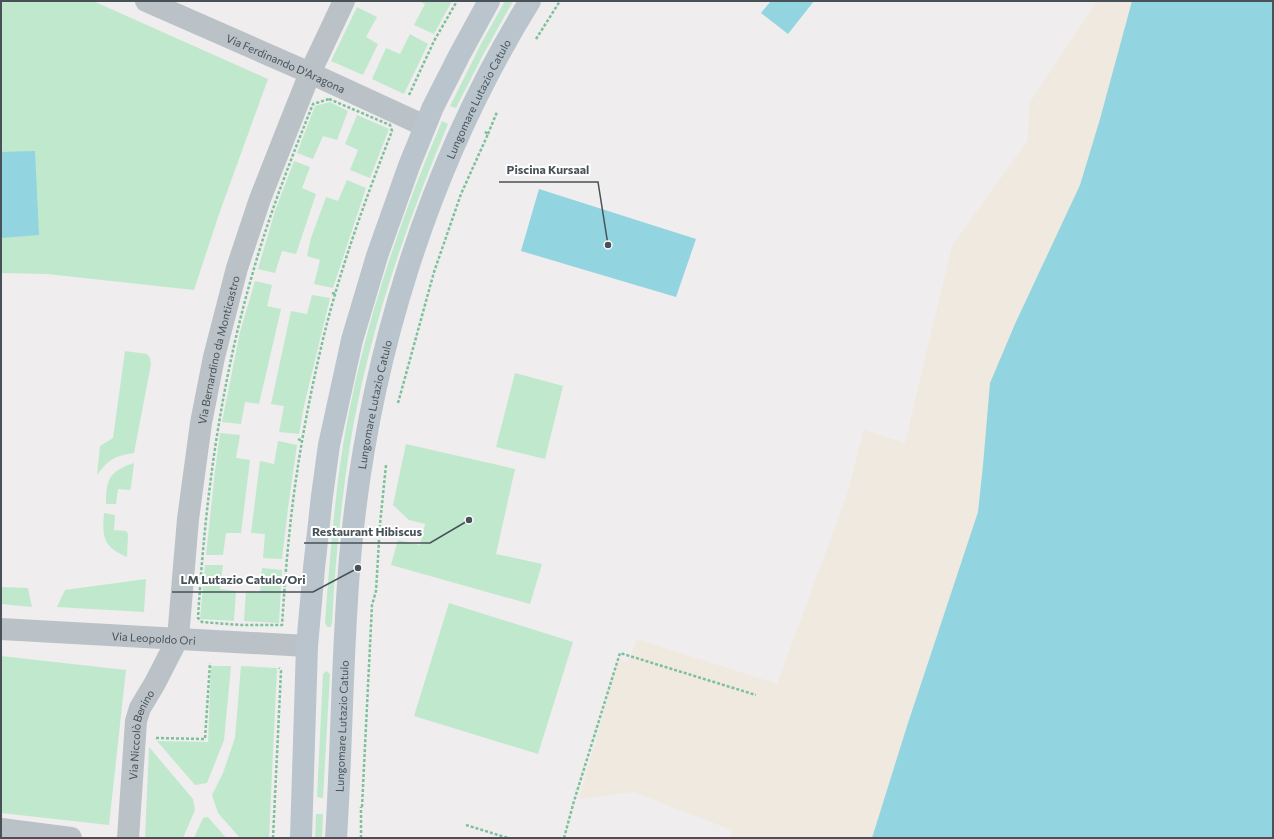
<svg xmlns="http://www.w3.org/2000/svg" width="1274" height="839" font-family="Commissioner,sans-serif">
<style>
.green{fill:#c0e8cd}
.sand{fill:#efe9df}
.water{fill:#92d4e0}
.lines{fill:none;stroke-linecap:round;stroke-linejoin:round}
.path{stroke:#7cc19b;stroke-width:2.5;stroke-dasharray:3 2;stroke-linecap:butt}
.minor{stroke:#bac2c7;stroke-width:22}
.secondary{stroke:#bac4cc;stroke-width:22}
.labels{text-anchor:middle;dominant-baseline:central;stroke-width:4;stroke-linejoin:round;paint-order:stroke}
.street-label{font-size:11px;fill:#475157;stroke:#fff}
.leader{fill:none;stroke:#475157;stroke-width:1.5}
.callout-dot{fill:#475157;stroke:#fff;stroke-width:1.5}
.callout-label{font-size:12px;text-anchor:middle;font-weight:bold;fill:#475157;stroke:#fff;stroke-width:4;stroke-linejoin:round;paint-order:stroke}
</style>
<rect width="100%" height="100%" fill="#efeded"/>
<!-- green -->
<path class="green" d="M1,1H93L268,79L219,214L194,290L47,274L1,273Z
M419,1H452L434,34L414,25L425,4Z
M505,1H513L483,55L456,108L450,106L482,42Z
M357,7L377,17L366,37L378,44L363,75L331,61Z
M410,34L428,44L404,94L372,79L386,48L400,54Z
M330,102L348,111L337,140L323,136L313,159L297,153L315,106Z
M357,115L389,129L370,178L350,170L358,150L345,144Z
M442,121L448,124C405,227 368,334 350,445C341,504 335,563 332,623L331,627H327L325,622C329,569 333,517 340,465C357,347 395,231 442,121Z
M294,161L310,167L302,188L316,194L296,254L282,251L275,273L258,269L275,211Z
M347,180L366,188L333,288L314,284L320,260L307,256L311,238L326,197L338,201Z
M255,281L272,285L267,306L281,309L259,404L245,402L241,424L222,422L240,332Z
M312,295L330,298L304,406L299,434L279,432L284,406L271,404L291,311L307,314Z
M125,351L147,354L150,358L151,364L134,453C114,456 109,459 97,475L100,446L113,438Z
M515,373L563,386L545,459L496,447Z
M220,433L240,435L236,458L250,460L241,533H226L223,555H206L215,471Z
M278,441L297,445L288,508L282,559L263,558L265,534L251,533L260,461L274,464Z
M406,444L515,469L496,554L542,564L530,604L391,565L398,540L420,545L425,524L409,520L393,505Z
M134,463L131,487L130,490L118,489L116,504H106C106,480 109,471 134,463Z
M104,513L115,515L114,530L126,531L128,534L127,557C103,547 102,537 104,513Z
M205,565H223L220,589L236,591L234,621L200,619Z
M262,568L282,570L279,623L244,621L246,591L260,592Z
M146,579L144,612L57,607L65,590Z
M1,587L28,588L32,607L1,604Z
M449,603L573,642L538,754L414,716Z
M1,656L126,670L109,825L1,813Z
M211,666H231L224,740L207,783L195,785L157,741L208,742Z
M241,666L277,668L269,838H240L218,813L212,795L223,773L235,738Z
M326,671L330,674L323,798L317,797L323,674Z
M149,747L193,799L195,810L183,838H145Z
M316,814H323L322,838H315Z
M208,817L226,838H194L203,818Z"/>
<!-- sand -->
<path class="sand" d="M1097,1H1132L1100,119L1080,185L1015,324L983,465L978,512L907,726L872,838H731L732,830L633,792L579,799L619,659L628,662L637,639L777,684L847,495L864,430L905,443L952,246L1028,140L1029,104Z"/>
<!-- water -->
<path class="water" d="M771,1H814L788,34L761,13Z
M1132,1H1273V838H872L907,726L978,512L983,465L990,383L1015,324L1080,185L1100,119Z
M35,151L39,235L1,238V152Z
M539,189L696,239L676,297L521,251Z"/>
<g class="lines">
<!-- path -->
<path class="path" d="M536,39L560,1
M409,95L434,41L457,1
M329,99L390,125L392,131C364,203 337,277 320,352C306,413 295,475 289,537C286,566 284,595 282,625H241L202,622L198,618C205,501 220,385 253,272C269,215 291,159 313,104Z
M488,134L497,112
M332,293L336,294
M398,403L434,272L461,194L488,134L484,131
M298,439L302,441
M156,738L205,739L210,663
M362,807L372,605L376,591L380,524L386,465
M466,825L508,838
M273,838L281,671L279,668
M361,838V807
M564,838L574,801L620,653L756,695"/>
<!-- minor -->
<g class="minor">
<path id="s1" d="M146,1L310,73L425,126"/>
<path id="s2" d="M1,629L307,646"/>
<path d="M1,829L71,838"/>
<path id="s3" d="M128,838L136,721L140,708L155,683L178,638L188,519L201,423L214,357L237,268L260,199L290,123L310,73L344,1"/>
</g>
<!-- secondary -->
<g class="secondary">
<path d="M301,838L307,646L314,568L322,496L329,445L352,340L377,256L409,166L433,107L460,54L489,1"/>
<path id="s4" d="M336,838C342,745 342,651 350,558C367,364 427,167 530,1"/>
</g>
</g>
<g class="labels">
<!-- street labels -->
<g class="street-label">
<text stroke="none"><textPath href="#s1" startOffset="153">Via Ferdinando D'Aragona</textPath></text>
<text stroke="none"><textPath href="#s4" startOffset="760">Lungomare Lutazio Catulo</textPath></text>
<text stroke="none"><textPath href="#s3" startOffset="502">Via Bernardino da Monticastro</textPath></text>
<text stroke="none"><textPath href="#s4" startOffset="436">Lungomare Lutazio Catulo</textPath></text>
<text stroke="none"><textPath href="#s2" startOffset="153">Via Leopoldo Ori</textPath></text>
<text stroke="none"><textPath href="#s4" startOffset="112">Lungomare Lutazio Catulo</textPath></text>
<text stroke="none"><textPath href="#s3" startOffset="105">Via Niccolò Benino</textPath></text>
</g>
</g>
<!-- callouts -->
<path class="leader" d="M608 245L598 182H499M469 520L430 543H304M358 568L313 592H172"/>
<g class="callout-dot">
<circle cx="608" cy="245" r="4"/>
<circle cx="469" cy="520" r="4"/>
<circle cx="358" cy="568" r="4"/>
</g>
<g class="callout-label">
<text x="548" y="174">Piscina Kursaal</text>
<text x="367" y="536">Restaurant Hibiscus</text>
<text x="243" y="584">LM Lutazio Catulo/Ori</text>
</g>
<!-- border -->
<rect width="1274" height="839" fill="none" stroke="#475157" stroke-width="4"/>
</svg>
